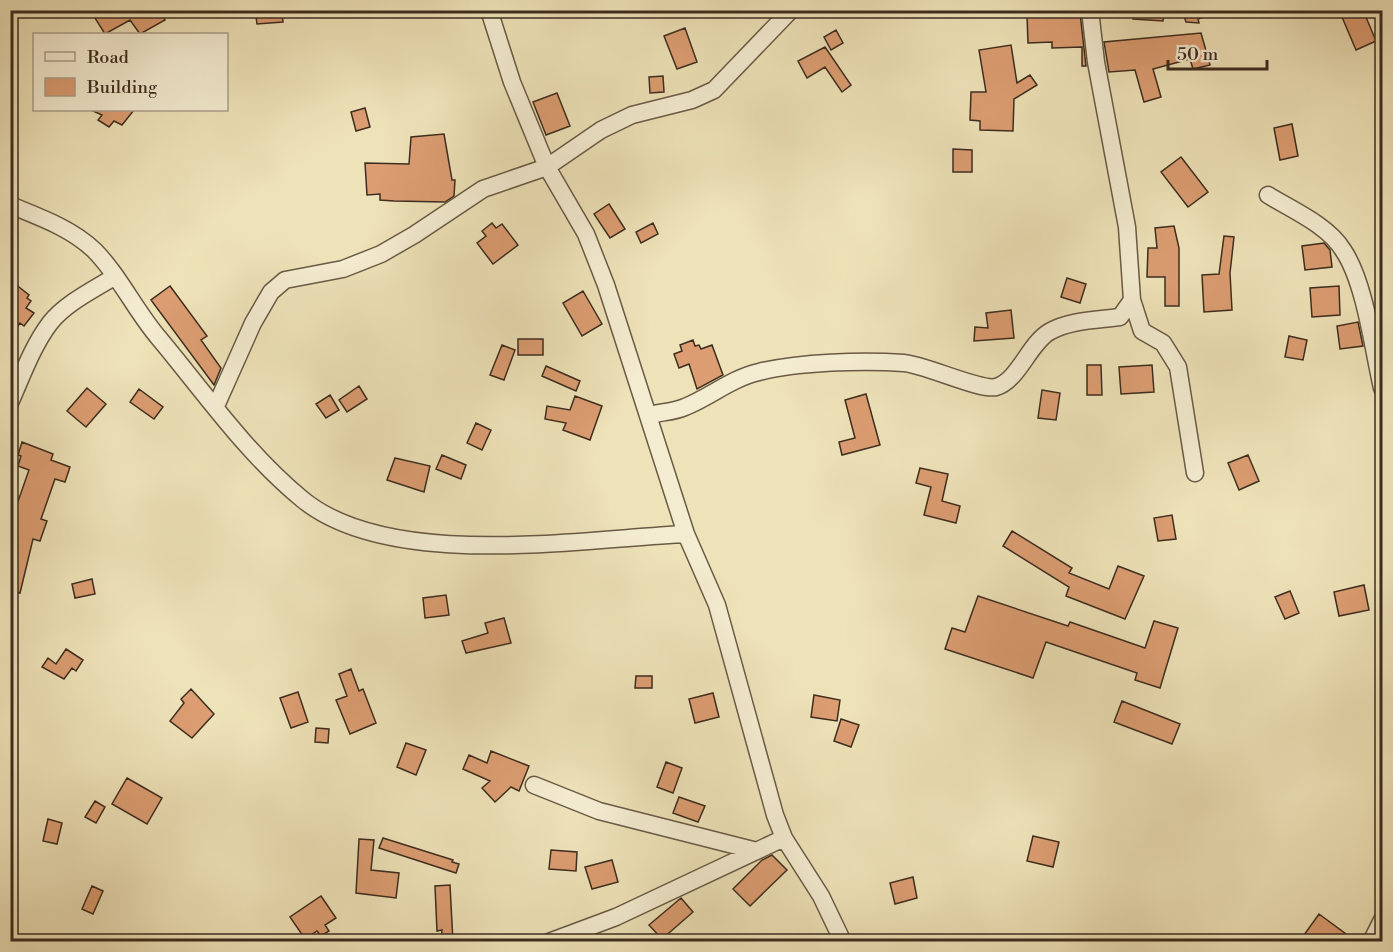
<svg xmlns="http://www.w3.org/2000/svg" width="1393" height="952" font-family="'Libre Bodoni',serif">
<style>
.building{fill:#db9d71;stroke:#3d2c1f;stroke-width:1.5}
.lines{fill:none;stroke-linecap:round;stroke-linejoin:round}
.minor-casing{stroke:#695a45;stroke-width:19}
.minor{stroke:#f4ecd1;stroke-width:16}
</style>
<rect width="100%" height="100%" fill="#eee2b8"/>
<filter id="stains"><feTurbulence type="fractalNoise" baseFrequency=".00333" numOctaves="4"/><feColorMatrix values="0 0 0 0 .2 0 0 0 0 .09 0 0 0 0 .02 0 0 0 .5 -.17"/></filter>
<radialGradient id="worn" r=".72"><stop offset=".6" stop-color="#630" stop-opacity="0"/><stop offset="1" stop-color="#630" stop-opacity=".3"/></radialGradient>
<!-- building -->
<path class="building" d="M90,10H159L165,20L140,34L130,20L105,34Z
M255,10H282L283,22L257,24Z
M1133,10H1164L1163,21L1133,19Z
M1182,10H1216V13L1198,19L1199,23L1186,22Z
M1339,10H1363L1376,41L1356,50Z
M1080,13L1086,66H1082V47L1052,48V42L1028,43L1027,15Z
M685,28L697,62L677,69L664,36Z
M836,30L843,43L831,50L824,37Z
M1201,33L1210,65L1193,69L1190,59L1153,69L1161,97L1144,102L1135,70L1109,72L1104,42Z
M1011,45L1017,83L1030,75L1037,85L1014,99L1013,131L980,130V121L970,120L971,92H986L979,50Z
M825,47L851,85L842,92L825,67L807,78L798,61Z
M663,76L664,92L650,93L649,77Z
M557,93L570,126L546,135L533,102Z
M365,108L370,127L356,131L351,112Z
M91,110H134L122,125L114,121L109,127L98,120L102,115Z
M1292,124L1298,156L1280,160L1274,128Z
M444,134L452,180H455L454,196L445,202L394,201L380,200V194L367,195L365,163L409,164L411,137Z
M953,149L972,150V172H953Z
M1181,157L1208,192L1188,207L1161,172Z
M609,204L625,229L610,238L594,214Z
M492,223L496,228L502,224L518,245L493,264L477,243L486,236L482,231Z
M653,223L658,234L641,243L636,232Z
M1174,226L1179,248V306H1165V277H1147L1148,248H1157L1155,228Z
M1224,236L1234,237L1230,273L1232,310L1204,312L1202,275L1219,274Z
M1324,243L1330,250L1332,267L1305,270L1302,246Z
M1067,278L1086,284L1080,303L1061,297Z
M10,280L29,295L27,298L31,301L26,308L34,313L24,326L20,323L18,326L10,320Z
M170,286L207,336L201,340L221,368L214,385L151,300Z
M1339,286L1340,315L1312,317L1310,288Z
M583,291L602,324L582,336L563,303Z
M1011,310L1014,338L974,341L975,327L988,328L986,313Z
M1358,322L1363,346L1340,349L1337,326Z
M1289,336L1307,340L1303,360L1285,357Z
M518,339H543V355H518Z
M693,340L695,346L699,345L701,349L712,345L723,375L697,389L689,364L679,368L674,354L682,351L680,345Z
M502,345L515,350L504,380L490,375Z
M1087,365H1101L1102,395H1087Z
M1152,365L1154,392L1121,394L1119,367Z
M546,366L580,381L576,391L542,376Z
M359,386L367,399L347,412L339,400Z
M87,388L106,404L86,427L67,411Z
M139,389L163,407L154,419L130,402Z
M1042,390L1060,393L1056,420L1038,418Z
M866,394L880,445L842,455L839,442L855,438L845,400Z
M330,395L339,410L326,418L316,404Z
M575,396L602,406L590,440L563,430L566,423L545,419L547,406L570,410Z
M476,423L491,430L482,450L467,443Z
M22,442L53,454L51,460L70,467L65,482L55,479L41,519L47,521L40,541L33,539L20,593L10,591V509L15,510L29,470L18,466L21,456L18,455Z
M442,455L466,465L461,479L436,469Z
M1248,455L1259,481L1239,490L1228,463Z
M395,458L430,466L424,492L387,480Z
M920,468L948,474L942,501L960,506L956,523L924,515L931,487L916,483Z
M1172,515L1176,539L1158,541L1154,518Z
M1012,531L1072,568L1069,573L1109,589L1118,566L1144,576L1125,619L1066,596L1069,587L1003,546Z
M92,579L95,594L75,598L72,584Z
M1364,585L1369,610L1339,616L1334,592Z
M1290,591L1299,613L1285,619L1275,597Z
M446,595L449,615L425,618L423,598Z
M978,596L1068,626L1070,622L1145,648L1154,621L1178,628L1160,688L1135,680L1137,673L1046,642L1033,678L945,649L952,628L965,632Z
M504,618L511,643L466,653L462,641L488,633L485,623Z
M66,649L83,660L76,671L72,668L64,679L42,667L48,658L56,664Z
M351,669L359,691L363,689L376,723L350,734L336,700L347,696L339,674Z
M636,676H652V688H635Z
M191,689L214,714L192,738L170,721L184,703L181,699Z
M298,692L308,722L291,728L280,698Z
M713,693L719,717L695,723L689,699Z
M814,695L840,700L837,721L811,717Z
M1122,701L1180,724L1172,744L1114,722Z
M841,719L859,725L851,747L834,741Z
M316,728L329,729L328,743L315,742Z
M406,743L426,750L416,775L397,767Z
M491,751L529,766L519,791L511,787L495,802L482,788L490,781L463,769L469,755L487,763Z
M666,762L682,768L673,793L657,787Z
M127,778L162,798L147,824L112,804Z
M679,797L705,806L698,822L673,813Z
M95,801L105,807L96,823L85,817Z
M48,819L62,823L57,844L43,841Z
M1033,836L1059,842L1053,867L1027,861Z
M383,838L453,860L452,862L459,864L456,873L379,848Z
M359,839L374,840L371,870L399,873L396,898L356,893Z
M551,850L577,852L576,871L549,869Z
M772,855L787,870L750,906L733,889L762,860Z
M612,860L618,882L592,889L585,867Z
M913,877L917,898L895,904L890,883Z
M450,885L453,942H441L442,930L437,931L435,886Z
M92,886L103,891L93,914L82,909Z
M321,896L336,918L325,925L329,931L321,936L317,931L305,939L290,917Z
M681,898L693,912L662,939L649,925Z
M1319,914L1346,934L1341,942H1299Z"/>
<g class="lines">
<!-- minor casing -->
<g class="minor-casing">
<path id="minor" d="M489,10L512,82L547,167L586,234L606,285L686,534L717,605L775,815L784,838L821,896L843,942
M1268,195C1292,210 1328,225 1343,250C1365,282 1373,349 1382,388
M10,205C39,217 71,228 94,250C119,275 135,310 158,337C204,392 246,453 302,499C389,571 580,539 686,534
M1132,300L1142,331L1163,343L1178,367L1195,473
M10,403C22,376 32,347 50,323C66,303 93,290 114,277
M216,406L253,323L271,292L285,280L343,269L381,254L414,235L483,189L547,167L601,130L632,115L692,100L714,90L791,10
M649,415C661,412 674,412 685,407C710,397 732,378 759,372C799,362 863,360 904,363C926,365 981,391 996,387C1018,381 1029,344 1049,332C1069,320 1098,320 1120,317L1132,300L1127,227L1096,62L1090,10
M534,785L599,811L753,850
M549,942L616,917L784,838
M1371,942L1382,920"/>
</g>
<!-- minor -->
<use href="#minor" class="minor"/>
</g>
<!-- margin -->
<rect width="1393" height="952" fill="none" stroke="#eee2b8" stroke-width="36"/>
<rect x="12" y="12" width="1369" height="928" fill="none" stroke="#3d2c1f" stroke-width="3"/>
<rect x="18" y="18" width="1357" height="916" fill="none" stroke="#3d2c1f" stroke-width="1.5"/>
<!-- legend -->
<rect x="33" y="33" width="195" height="78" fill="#f4ecd1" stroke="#ab9f8a" stroke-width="1.5"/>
<rect x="45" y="52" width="30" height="9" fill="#f4ecd1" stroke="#ab9f8a" stroke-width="1.5"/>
<text x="87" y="63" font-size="18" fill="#3d2c1f">Road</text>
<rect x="45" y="78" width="30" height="18" fill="#db9d71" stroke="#ab9f8a" stroke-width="1.5"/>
<text x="87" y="93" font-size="18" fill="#3d2c1f">Building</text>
<!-- scale -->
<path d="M1168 60v9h99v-9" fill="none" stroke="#3d2c1f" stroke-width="3"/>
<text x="1177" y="60" font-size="18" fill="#3d2c1f" stroke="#f4ecd1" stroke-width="4.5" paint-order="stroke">50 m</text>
<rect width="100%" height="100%" filter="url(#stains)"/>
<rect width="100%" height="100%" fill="url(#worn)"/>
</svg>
